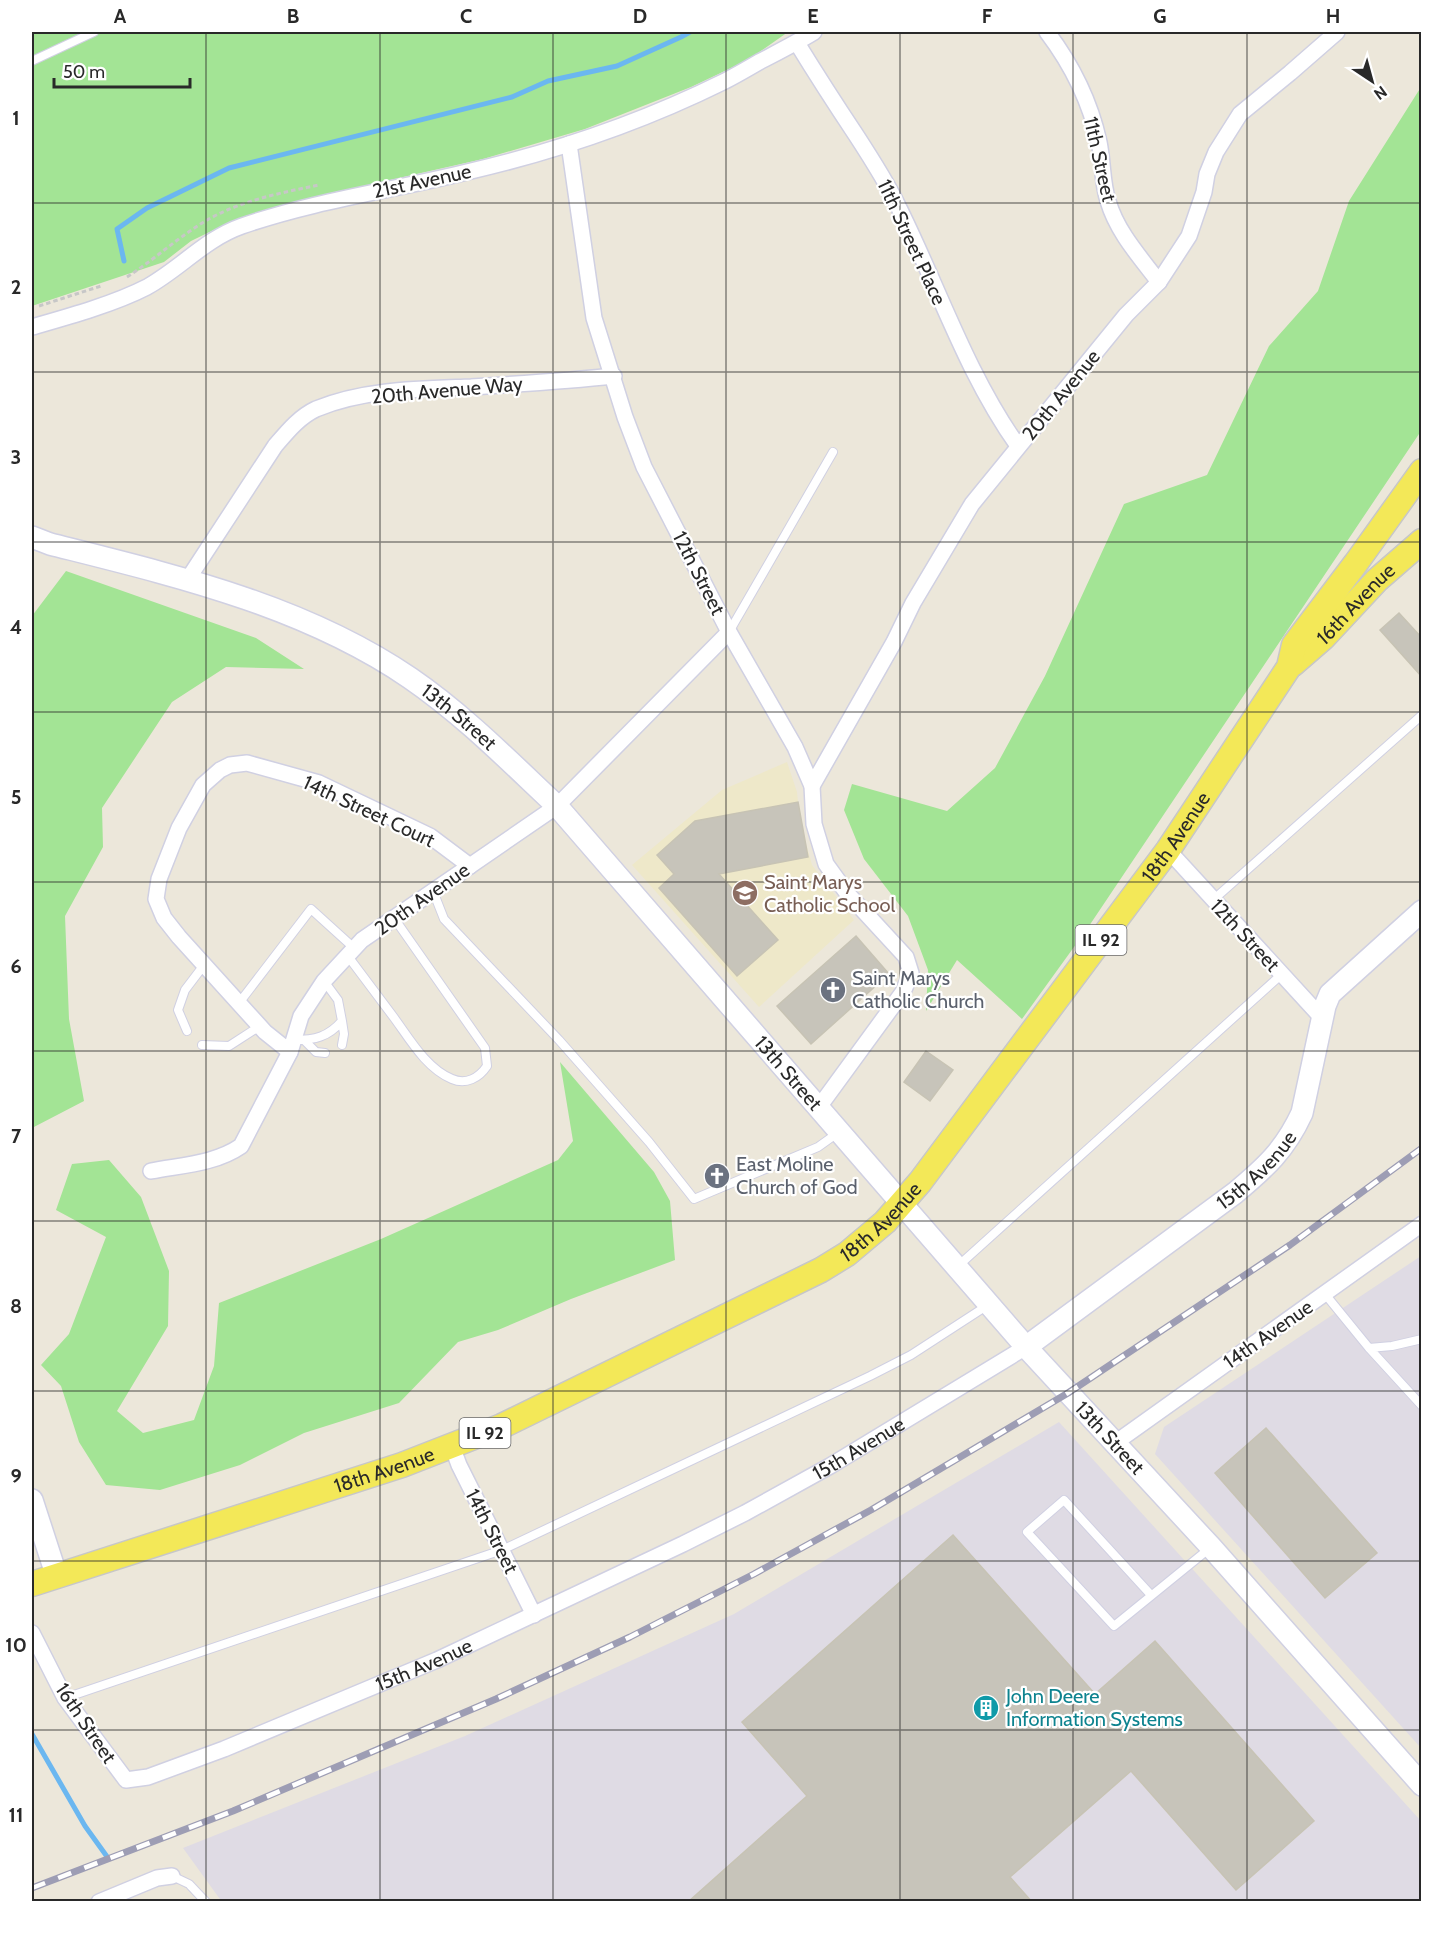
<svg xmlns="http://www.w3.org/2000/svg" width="1453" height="1933" font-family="Cabin,sans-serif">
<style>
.industrial{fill:#dfdbe4}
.education{fill:#eee8c9}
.green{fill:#a3e495}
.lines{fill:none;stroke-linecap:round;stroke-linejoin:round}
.stream{stroke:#6bb7f0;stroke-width:5}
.building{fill:#c7c4ba;stroke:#c7c3b4;stroke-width:1.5}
.lane-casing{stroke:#d0d0e2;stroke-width:10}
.street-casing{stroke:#d0d0e2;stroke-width:18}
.secondary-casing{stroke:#d0d0e2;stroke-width:24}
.primary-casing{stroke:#c7c7c7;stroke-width:27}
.path{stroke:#c7c7c7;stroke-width:3;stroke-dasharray:4.5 3;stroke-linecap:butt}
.lane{stroke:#fff;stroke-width:8}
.street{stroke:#fff;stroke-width:15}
.secondary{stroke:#fff;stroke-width:21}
.primary{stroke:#f3e858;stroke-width:24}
.rail-casing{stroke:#9d9db4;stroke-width:7}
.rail{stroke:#fff;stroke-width:4.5;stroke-dasharray:14;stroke-linecap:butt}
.grid{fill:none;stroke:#292929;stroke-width:1.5;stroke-opacity:0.55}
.labels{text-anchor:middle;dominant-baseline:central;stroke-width:4.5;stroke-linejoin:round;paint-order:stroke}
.shield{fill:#fff;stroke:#696969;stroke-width:1.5}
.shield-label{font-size:18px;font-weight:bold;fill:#292929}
.street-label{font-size:20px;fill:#292929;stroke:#fff}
.education-label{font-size:20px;fill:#785e54;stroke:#fff;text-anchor:start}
.worship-label{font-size:20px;fill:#5b616d;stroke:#fff;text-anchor:start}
.culture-label{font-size:20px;fill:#0d838f;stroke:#fff;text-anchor:start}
.neatline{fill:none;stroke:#292929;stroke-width:2}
.grid-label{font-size:20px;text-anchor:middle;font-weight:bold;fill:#292929}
</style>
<rect width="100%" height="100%" fill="#ece7da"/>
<!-- industrial -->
<path class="industrial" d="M1421,1256V1748L1155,1454L1164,1427Z
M1059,1422L1421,1821L1422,1901L222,1902L183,1848L465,1736L734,1614Z"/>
<!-- education -->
<path class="education" d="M787,762L797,792L800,822L812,865L854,920L759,1007L632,865L722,790Z"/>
<!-- green -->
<path class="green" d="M32,32H788L748,60L691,87L585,129L483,159L306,199L224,225L191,241L164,262L32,306Z
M1421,87V431L1087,929L1022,1019L957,960L926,1011L928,970L908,916L864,859L844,810L852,784L947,811L995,768L1045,676L1124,504L1207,475L1269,346L1318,291L1349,201Z
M66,571L256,638L304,669L226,667L172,702L102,808L103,847L65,916L69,1019L84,1101L32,1128V616Z
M560,1062L654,1172L670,1201L675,1260L571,1299L498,1330L458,1342L399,1403L304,1433L240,1465L160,1490L106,1485L79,1442L61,1386L41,1365L69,1334L106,1237L56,1210L72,1164L109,1160L141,1197L169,1271L168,1326L117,1411L143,1433L194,1420L214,1366L219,1303L381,1239L558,1160L573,1141Z"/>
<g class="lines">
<!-- stream -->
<path class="stream" d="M124,261L117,229L147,208L229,168L512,97L548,81L617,66L681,37L690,32
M32,1734L85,1826L108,1858"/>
</g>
<!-- building -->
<path class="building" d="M1399,613L1422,638V677L1380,630Z
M798,802L808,857L719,874L778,940L737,976L659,888L674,874L657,855L695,821Z
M856,936L889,974L811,1044L777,1006Z
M926,1051L953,1070L930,1101L904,1082Z
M1266,1428L1377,1553L1325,1598L1215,1473Z
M953,1535L1095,1694L1155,1641L1314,1821L1236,1890L1131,1771L1010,1877L1032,1902H688L807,1796L742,1722Z"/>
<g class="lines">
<!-- lane casing -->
<g class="lane-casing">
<path id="lane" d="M32,61L94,32
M729,632L833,452
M433,891L444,919L559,1040L649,1142L694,1199L818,1147L839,1132
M1213,900L1422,715
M347,955C362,975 377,995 392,1015C408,1036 425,1068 452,1079C466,1085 479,1078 487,1066L485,1048L394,918
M239,1003L311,909L354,948
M187,1031L178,1010L185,990L204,965
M294,1040C315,1040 328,1037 342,1021L338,1000L324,981
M304,1040L316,1052L325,1053
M202,1045L229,1046L260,1026
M342,1045L344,1034L342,1021
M958,1266L1282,974
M1325,1294L1369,1348L1422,1406
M1369,1348L1392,1346L1422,1339
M1151,1595L1064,1500L1027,1532L1114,1626L1210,1548
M65,1698L502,1550L870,1376L911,1355L988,1305
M172,1876L189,1884L206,1902"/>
</g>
<!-- street casing -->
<g class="street-casing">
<g id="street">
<path d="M1047,32C1072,65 1090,101 1099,142C1103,161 1102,183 1108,201C1117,232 1140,257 1159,282"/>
<path d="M797,43C816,74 836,105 856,135C871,158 886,181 898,206C938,286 966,373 1018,446"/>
<path d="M569,144L594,318L625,417L644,467L729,632L795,747L812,786L814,824L826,864L847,893L906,957L911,973L903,992L819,1107"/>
<path d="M32,327C67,317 114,304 147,287C181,268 205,239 242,226C317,200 395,190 471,171C557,151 644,121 723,82C735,76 747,69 759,62C778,52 796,43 814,32"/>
<path d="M188,579L275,446C287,432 299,417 316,409C364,389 420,389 471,387C519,384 566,381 614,376"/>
<path d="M812,786L894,642L913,603L972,504L1126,315L1159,282L1189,236L1204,192L1207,174L1216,152L1240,114L1290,73L1337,32"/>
<path d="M1168,850L1323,1019"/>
<path d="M290,1052L265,1032L179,937L164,918L156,899L159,879L179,828L203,785L220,770L230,765L247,763L319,783L430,836L470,866"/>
<path d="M151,1171C181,1165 215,1164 241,1146L290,1052L301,1016L324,981L362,940L557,806L729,632"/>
<path d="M1115,1443L1422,1224"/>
<path d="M452,1446L459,1465L534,1615"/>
<path id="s1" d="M32,1633L65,1698L126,1780L148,1777L224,1749L437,1660L683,1544L745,1513L830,1466L1026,1347"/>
<path d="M99,1902L157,1878L172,1876"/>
</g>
</g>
<!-- secondary casing -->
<g class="secondary-casing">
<g id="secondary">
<path id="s2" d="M32,537L50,544C173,575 303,605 410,678C464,715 510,762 557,806L1026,1347L1211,1547L1422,1785"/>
<path id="s3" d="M1026,1347L1235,1193C1265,1168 1285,1150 1302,1113L1325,1006L1330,994L1422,911"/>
<path d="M32,1500L56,1574"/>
</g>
</g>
<!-- primary casing -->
<g class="primary-casing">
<g id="primary">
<path id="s4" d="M1293,664L1323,638L1377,580L1422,541"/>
<path id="s5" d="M32,1584L402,1465L502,1426L821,1270L847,1254L885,1222L920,1182L1168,850L1289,667L1294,645L1356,563L1422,471"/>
</g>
</g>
<!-- path -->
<path class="path" d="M127,277C152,261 174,241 199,225C234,202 279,193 319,185
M39,306L101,286"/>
<!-- lane -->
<use href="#lane" class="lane"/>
<!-- street -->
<use href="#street" class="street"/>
<!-- secondary -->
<use href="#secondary" class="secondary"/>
<!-- primary -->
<use href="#primary" class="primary"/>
<!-- rail casing -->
<g class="rail-casing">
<path id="rail" d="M32,1888L233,1811L496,1699L630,1637L754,1574L871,1510L1068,1393L1290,1245L1422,1148"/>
</g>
<!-- rail -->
<use href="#rail" class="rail"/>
</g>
<!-- grid -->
<path class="grid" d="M206,32V1902M380,32V1902M553,32V1902M726,32V1902M900,32V1902M1073,32V1902M1247,32V1902M32,203H1422M32,372H1422M32,542H1422M32,712H1422M32,882H1422M32,1051H1422M32,1221H1422M32,1391H1422M32,1561H1422M32,1730H1422"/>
<!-- icons -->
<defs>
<g id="school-disc" transform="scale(1.35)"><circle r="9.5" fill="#8d6e63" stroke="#fff"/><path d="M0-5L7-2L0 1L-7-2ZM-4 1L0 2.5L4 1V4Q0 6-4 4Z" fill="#fff"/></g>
<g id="church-disc" transform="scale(1.35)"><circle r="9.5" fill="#6b7280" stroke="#fff"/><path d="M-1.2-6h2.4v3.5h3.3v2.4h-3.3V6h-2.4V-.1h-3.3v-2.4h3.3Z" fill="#fff"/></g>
<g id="building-disc" transform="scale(1.35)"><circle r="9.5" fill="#0f9aa8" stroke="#fff"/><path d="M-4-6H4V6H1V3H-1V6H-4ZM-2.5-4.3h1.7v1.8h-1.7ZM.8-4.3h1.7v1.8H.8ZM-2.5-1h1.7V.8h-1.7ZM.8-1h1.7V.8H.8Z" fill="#fff"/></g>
</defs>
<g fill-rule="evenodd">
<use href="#school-disc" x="745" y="893"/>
<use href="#church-disc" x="833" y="990"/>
<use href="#church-disc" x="717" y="1176"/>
<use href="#building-disc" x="986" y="1708"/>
</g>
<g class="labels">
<!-- shield labels -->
<g class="shield">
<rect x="1075.5" y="925" width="51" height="30" rx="4.5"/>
<rect x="459.5" y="1418" width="51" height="30" rx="4.5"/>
</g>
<g class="shield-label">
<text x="1101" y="940">IL 92</text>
<text x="485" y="1433">IL 92</text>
</g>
<!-- street labels -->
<g class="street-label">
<text transform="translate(1100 159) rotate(77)">11th Street</text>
<text transform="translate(422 181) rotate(-12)">21st Avenue</text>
<text transform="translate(912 242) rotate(65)">11th Street Place</text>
<text transform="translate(447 390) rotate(-5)">20th Avenue Way</text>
<text transform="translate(1061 395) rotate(-51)">20th Avenue</text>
<text transform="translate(699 573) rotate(63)">12th Street</text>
<text stroke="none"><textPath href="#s4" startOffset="87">16th Avenue</textPath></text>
<text stroke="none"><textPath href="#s2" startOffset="468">13th Street</textPath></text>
<text transform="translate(369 811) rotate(25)">14th Street Court</text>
<text stroke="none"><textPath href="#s5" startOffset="1414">18th Avenue</textPath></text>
<text transform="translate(422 899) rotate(-35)">20th Avenue</text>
<text transform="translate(1245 935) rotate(47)">12th Street</text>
<text stroke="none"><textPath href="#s2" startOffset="954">13th Street</textPath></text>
<text stroke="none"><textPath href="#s3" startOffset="291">15th Avenue</textPath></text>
<text stroke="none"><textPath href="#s5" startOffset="928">18th Avenue</textPath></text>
<text transform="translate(1268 1334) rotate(-35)">14th Avenue</text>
<text stroke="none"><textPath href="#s2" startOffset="1440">13th Street</textPath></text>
<text stroke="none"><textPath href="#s1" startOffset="981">15th Avenue</textPath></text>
<text stroke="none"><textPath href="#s5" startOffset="370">18th Avenue</textPath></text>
<text transform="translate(492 1531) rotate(63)">14th Street</text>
<text stroke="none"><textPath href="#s1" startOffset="495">15th Avenue</textPath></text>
<text transform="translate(86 1723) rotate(56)">16th Street</text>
</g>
<!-- education labels -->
<g class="education-label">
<text x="764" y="882">Saint Marys<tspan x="764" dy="23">Catholic School</tspan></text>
</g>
<!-- worship labels -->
<g class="worship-label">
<text x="852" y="978">Saint Marys<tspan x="852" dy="23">Catholic Church</tspan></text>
<text x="736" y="1164">East Moline<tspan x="736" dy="23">Church of God</tspan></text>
</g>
<!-- culture labels -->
<g class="culture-label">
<text x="1006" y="1696">John Deere<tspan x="1006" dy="23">Information Systems</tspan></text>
</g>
</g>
<!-- border -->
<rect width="1453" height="1933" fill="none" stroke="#ffffff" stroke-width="66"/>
<!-- north arrow -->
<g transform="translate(1372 81) rotate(144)" stroke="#ffffff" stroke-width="4.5" paint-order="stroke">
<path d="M0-4.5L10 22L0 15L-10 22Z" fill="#292929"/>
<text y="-9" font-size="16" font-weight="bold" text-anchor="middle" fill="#292929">N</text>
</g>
<!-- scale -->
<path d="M54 78v9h136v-9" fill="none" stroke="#292929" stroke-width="3"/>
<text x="63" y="78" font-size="18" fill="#292929" stroke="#ffffff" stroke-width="4.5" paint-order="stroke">50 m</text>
<rect x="33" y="33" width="1387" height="1867" class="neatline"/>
<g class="grid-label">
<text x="120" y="23">A</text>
<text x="293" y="23">B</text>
<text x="466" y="23">C</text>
<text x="640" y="23">D</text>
<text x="813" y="23">E</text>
<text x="987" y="23">F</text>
<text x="1160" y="23">G</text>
<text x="1333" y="23">H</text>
<text x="16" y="125">1</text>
<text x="16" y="294">2</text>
<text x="16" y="464">3</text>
<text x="16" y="634">4</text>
<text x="16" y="804">5</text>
<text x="16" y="973">6</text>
<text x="16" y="1143">7</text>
<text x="16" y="1313">8</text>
<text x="16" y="1483">9</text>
<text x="16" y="1652">10</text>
<text x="16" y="1822">11</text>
</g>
</svg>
